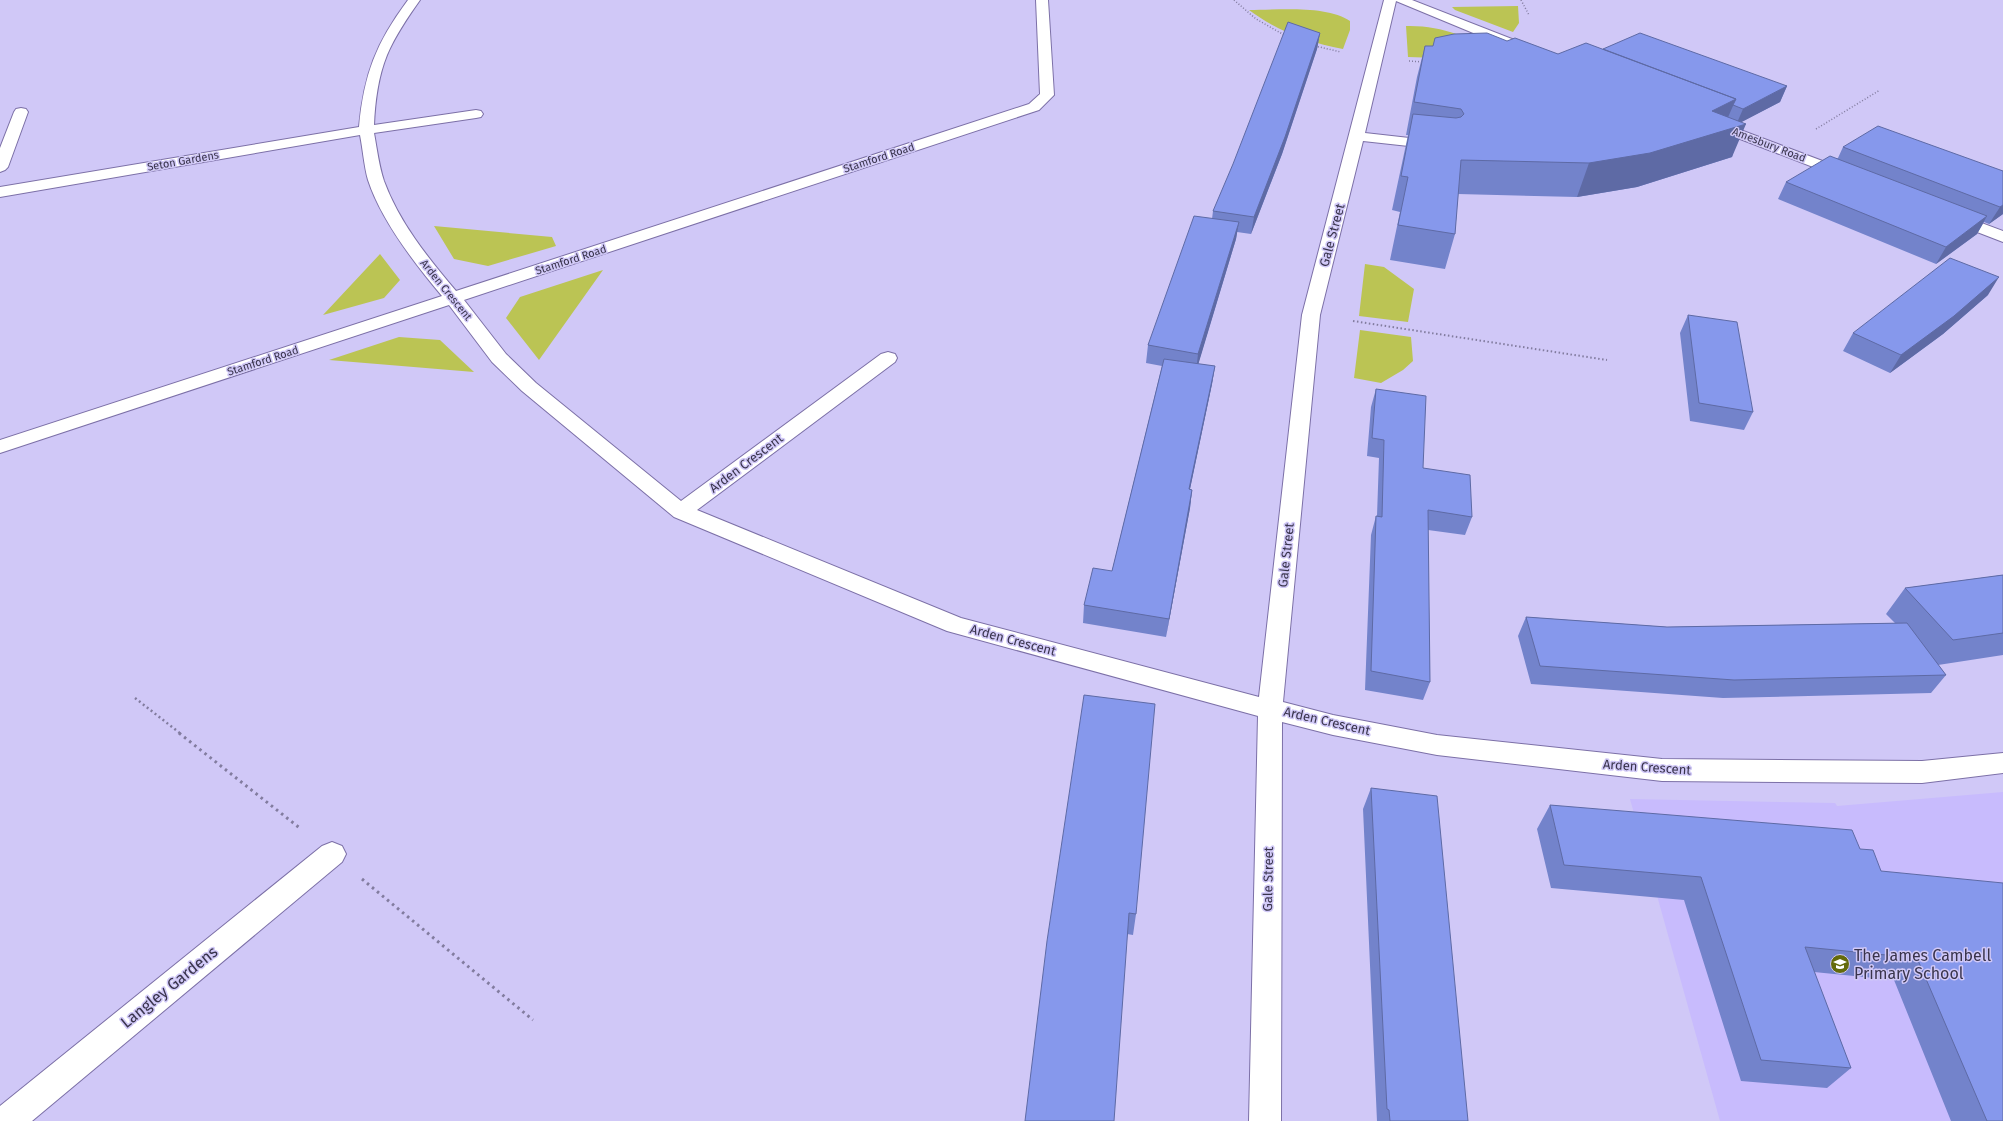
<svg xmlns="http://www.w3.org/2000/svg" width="2003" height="1121" font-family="'Fira Sans',sans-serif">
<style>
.built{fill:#c8bbfd}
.green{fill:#bbc454}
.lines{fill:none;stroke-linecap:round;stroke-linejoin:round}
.minor-casing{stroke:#7c70a7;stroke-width:2}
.path-far3{stroke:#827c9f;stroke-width:1.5;stroke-dasharray:1 2;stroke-linecap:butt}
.path-far2{stroke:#827c9f;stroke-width:2;stroke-dasharray:1.5 2.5;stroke-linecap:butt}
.path-far1{stroke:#827c9f;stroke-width:2.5;stroke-dasharray:2 3;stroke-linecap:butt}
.path{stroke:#827c9f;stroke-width:3;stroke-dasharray:2.5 4;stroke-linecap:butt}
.minor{fill:#fff;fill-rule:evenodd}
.wall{fill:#7383cb}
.shaded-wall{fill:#5e6aa5}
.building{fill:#8698ec;stroke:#5e6aa5}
.labels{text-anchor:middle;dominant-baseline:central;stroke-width:3;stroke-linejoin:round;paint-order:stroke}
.far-street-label{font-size:11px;fill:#39344c;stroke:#d0c8f7}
.street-label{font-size:13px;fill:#39344c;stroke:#d0c8f7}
.near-poi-label{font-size:16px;fill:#39344c;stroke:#d0c8f7;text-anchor:start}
.near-street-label{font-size:16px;fill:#39344c;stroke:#d0c8f7}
</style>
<rect width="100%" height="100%" fill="#d0c8f7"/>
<!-- built -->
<path class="built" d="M2003,792V1121H1720L1630,799L1835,803L1837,806Z"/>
<!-- green -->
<path class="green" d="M1518,6L1519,23L1513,32L1455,10L1452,7Z
M1249,10C1277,10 1327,5 1350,21V30L1343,49C1308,42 1277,31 1249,10Z
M1406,26C1443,25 1467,38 1501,52L1438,58L1408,57Z
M434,226L552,237L556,246L488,266L454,259Z
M380,254L400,280L384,298L323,315Z
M1365,264L1384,267L1414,289L1408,322L1359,316Z
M603,270L539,360L506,318L520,297Z
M1360,330L1411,337L1413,361L1403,370L1381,383L1354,378Z
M399,337L440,340L474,372L329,360Z"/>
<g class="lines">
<!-- minor casing -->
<g class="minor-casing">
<path id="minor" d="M408,0H420C408,17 395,36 387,55C378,77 375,102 374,125L476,110L481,111L483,114L481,117L476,118L374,133C377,149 379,166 384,181C399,222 428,258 456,291L1029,104L1040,94L1036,0H1048L1054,95L1039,110L464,300L506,354L536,383L681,501L881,354L888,352L895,354L897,358L895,362L697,510L961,618L1259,697L1302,315L1384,0H1412L1517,41L1518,44L1517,47H1507L1396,1L1365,133L1436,141L1441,142L1443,145L1441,148L1436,149L1363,141L1320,315L1283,702L1333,715L1437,735L1662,759L1922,761L2003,753V773L1922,783L1662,781L1437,755L1333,735L1282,722L1281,1121H1249L1258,716L947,631L674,517L522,391L492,362L449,305L0,453V440L442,296C415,264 381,220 368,180C364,166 363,150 360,135L0,197V187L359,127C364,74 376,43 408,0Z
M21,108L26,109L28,112L8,167L5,170L0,172V148L14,112L16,109Z
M1714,120L1849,171L1852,174L1849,177H1839L1709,127L1707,124L1709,121Z
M1952,212L2003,231V242L1946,220L1944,217L1946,214Z
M332,842L342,846L346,854L342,862L32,1121H0V1106L322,846Z"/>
</g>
<!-- path-far3 -->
<path class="path-far3" d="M1234,0L1256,19L1286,36
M1521,0L1529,15
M1315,46L1341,52
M1409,61L1424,62
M1816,129L1880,90"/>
<!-- path-far2 -->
<path class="path-far2" d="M1353,321L1607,360"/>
<!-- path-far1 -->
<path class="path-far1" d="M135,698L181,734"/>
<!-- path -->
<path class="path" d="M179,733L301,829
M362,879L533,1020"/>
<!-- minor -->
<use href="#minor" class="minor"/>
</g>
<!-- wall -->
<path class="wall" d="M1320,33L1317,49L1282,154L1251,234L1237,232L1236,239L1198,364L1215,366L1212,384L1190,489L1192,490L1190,508L1166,637L1083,623L1084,605L1112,571L1162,366L1146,363L1148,345L1212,219L1213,211Z
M1507,41L1558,54L1603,49L1787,86L1780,102L1741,122L1732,157L1637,187L1577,197L1458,194L1455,234L1445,269L1390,260L1400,212L1392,210L1408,135H1406L1417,77L1425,46H1433Z
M1843,147L2003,171V214L1989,224L1984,222L1977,234L1936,264L1778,199L1786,182L1838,158Z
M1988,295L1943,334L1890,373L1843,351L1853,333Z
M1688,315L1753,412L1744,430L1690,421L1680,333Z
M1376,389L1423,468L1472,517L1465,535L1428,530L1430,682L1423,700L1365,690L1371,535L1376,516H1377L1379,458L1367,456L1371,407Z
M2003,575V655L1938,665L1946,675L1931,693L1723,698L1531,684L1518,636L1526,617L1667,627L1895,623L1886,614L1905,588Z
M1084,695L1136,914L1133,935L1127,934Z
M1371,788L1468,1121H1377L1363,809Z
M1550,805L1860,849L1881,871L2003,1121H1951L1894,980L1814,972L1851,1068L1827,1088L1741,1081L1684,900L1551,888L1537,829Z"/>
<!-- shaded-wall -->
<path class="shaded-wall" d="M1320,33L1317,49L1282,154L1251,234L1254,217Z
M1787,86L1780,102L1736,125L1743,109Z
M1736,99L1722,131L1746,124L1732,157L1637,187L1577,197L1589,163L1712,111Z
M2003,205V214L1989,224L2000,207Z
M1987,216L1977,234L1936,264L1946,247Z
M1239,222L1236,239L1196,372L1198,354Z
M1999,277L1988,295L1943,334L1890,373L1901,355Z
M1215,366L1212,384L1186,508L1189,489Z
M1192,490L1190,508L1166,637L1169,619Z"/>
<!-- building -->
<path class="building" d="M1288,22L1320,33L1285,137L1254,217L1213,211L1233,164Z
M1487,33L1507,41L1515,38L1558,54L1586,43L1736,99L1712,111L1746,124L1650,153L1589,163L1461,160L1455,234L1398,225L1408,177L1401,176L1413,114L1456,118L1461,117L1464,114L1461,109L1414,102L1425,46H1433L1435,38L1454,34Z
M1640,33L1787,86L1743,109L1733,105L1736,99L1603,49Z
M1878,126L2003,171V205L2000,207L1843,147Z
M1830,156L1987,216L1946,247L1786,182Z
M1194,216L1239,222L1198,354L1148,345Z
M1950,258L1999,277L1954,316L1901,355L1853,333Z
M1688,315L1737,322L1753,412L1699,403Z
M1164,359L1215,366L1189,489L1192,490L1169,619L1084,605L1093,568L1112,571Z
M1376,389L1426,396L1423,468L1470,475L1472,517L1428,510L1430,682L1371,671L1376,516L1382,517L1384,440L1372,438Z
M2003,575V633L1953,640L1905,588Z
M1526,617L1667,627L1907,623L1946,675L1734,680L1540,666Z
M1084,695L1155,704L1136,914L1129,913L1114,1121H1025L1047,941Z
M1371,788L1437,796L1468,1121H1390L1389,1110L1387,1109Z
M1550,805L1852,830L1860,849L1873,850L1881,871L2003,883V1121H1987L1917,958L1805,947L1851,1068L1761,1060L1701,877L1564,865Z"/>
<!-- icons -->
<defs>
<g id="school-disc" transform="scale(1)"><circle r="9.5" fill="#646a0b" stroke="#d0c8f7"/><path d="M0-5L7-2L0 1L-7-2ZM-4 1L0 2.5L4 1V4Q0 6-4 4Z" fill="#fff"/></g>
</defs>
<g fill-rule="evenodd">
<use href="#school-disc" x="1840" y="964"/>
</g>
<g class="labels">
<!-- far-street labels -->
<g class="far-street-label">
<text transform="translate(1769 145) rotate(21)">Amesbury Road</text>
<text transform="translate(879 158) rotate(-18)">Stamford Road</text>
<text transform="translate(183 161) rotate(-10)">Seton Gardens</text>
<text transform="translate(571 260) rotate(-18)">Stamford Road</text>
<text transform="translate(446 290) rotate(51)">Arden Crescent</text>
<text transform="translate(263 361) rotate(-18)">Stamford Road</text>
</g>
<!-- street labels -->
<g class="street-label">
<text transform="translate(1332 235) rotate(-75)">Gale Street</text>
<text transform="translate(746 463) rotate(-37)">Arden Crescent</text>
<text transform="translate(1286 555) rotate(-84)">Gale Street</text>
<text transform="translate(1013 640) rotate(15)">Arden Crescent</text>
<text transform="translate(1327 721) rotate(13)">Arden Crescent</text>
<text transform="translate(1647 767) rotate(4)">Arden Crescent</text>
<text transform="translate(1268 879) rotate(-89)">Gale Street</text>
</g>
<!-- near-poi labels -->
<g class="near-poi-label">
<text x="1854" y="955">The James Cambell<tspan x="1854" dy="18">Primary School</tspan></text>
</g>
<!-- near-street labels -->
<g class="near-street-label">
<text transform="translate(169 987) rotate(-39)">Langley Gardens</text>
</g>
</g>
</svg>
